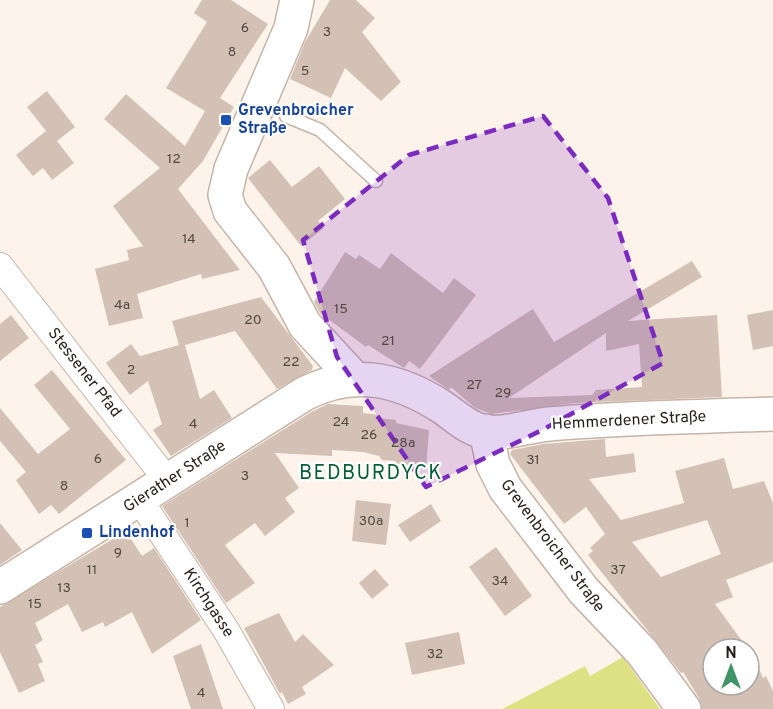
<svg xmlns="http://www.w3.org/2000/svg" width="773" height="709" font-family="Overpass,sans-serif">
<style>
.green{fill:#dde184}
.building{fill:#d3c1b5;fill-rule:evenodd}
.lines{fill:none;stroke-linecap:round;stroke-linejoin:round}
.lane-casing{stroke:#c5b4a7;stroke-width:15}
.street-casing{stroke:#c5b4a7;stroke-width:28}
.secondary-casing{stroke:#c5b4a7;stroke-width:36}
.lane{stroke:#fff;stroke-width:12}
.street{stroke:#fff;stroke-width:26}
.secondary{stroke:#fff;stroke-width:33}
.marked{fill:#7b2cbf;fill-opacity:0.2;stroke:#7b2cbf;stroke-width:4.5;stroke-dasharray:12 8;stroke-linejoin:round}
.transit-dot{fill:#1a4fb4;stroke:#fff;stroke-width:2}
.labels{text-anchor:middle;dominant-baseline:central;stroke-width:4.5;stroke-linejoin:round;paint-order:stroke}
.number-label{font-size:14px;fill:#514841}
.transit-label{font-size:16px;font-weight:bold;fill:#164399;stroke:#fff;text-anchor:start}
.street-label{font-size:16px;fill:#261f1a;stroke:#fff}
.quarter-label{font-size:20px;letter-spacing:1.5px;fill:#045f38;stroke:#fff}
</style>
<rect width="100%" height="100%" fill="#fef3eb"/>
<!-- green -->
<path class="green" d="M623,657L660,709H502L585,666L590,676Z"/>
<!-- building -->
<path class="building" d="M202,0H231L268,24L220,98L234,107L203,161L178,189L240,270L202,279L201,274L137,294L143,318L109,326L95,269L129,260L127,250L143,246L113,206L160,168L104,119L126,94L185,146L205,111L166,88L207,22L194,13Z
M330,0H356L375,18L362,32L401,82L381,101L345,68L331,98L290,79L305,42Z
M47,91L75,127L57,141L74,163L52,180L43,168L33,176L16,155L46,131L27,107Z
M270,160L292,187L319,166L345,199L318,221L324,228L301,246L248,178Z
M345,252L356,259L359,255L380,269L391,253L443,293L454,278L476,295L420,369L409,361L404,368L368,345L366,347L320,313L314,302Z
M692,261L702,277L628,321L717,315L722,397L575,403L492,414L475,408L451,387L449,390L429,376L533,309L554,342ZM606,333V351L639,344L642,387L596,390L592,395L509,398Z
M261,297L313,366L312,370L277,389L235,331L185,345L200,399L214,390L232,418L171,456L153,430L162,424L148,381L130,395L106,363L131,344L140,356L179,345L172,321Z
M773,310V346L753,350L747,315Z
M11,315L29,338L0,361V324Z
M52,370L126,460L59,514L51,505L39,514L16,480L26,472L0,441V408L38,454L70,429L34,385Z
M328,404L363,406V413L380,415L379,418L396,420V423L429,430L426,468L398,464L395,461L382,460L379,456L363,452L332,450V456L275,453L299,488L285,498L295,512L265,536L255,523L225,545L255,583L226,603L162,506L313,411Z
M605,439L606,457L634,453L636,472L589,479L621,520L684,503L675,471L724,458L733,489L764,481L773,503V562L726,580L733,597L715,604L748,649H713V685H749V647L763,678L766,676L773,691V709H702L699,698L683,672L681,673L588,555L593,551L590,548L605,534L586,507L564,524L510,454L512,450L543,444ZM707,520L721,554L661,577L632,542Z
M356,500L391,504L386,545L352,541Z
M431,504L441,521L410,542L398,525Z
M0,523L22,550L0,565Z
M121,534L129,536L142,556L154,548L201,620L152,654L132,612L105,627L103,622L82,632L68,604L35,623L43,640L35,645L43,662L38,664L45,681L19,693L0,652V607Z
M496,547L532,596L505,616L469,567Z
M375,569L389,585L372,599L359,583Z
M279,613L295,642L303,634L334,665L302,687L306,694L288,704L282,692L280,694L244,628Z
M459,632L465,664L412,675L405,643Z
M201,644L223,709H191L173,656Z"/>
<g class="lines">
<!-- lane casing -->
<g class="lane-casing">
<path id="lane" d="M286,116L320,130L376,181"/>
</g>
<!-- street casing -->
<g class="street-casing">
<path id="street" d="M0,266L167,480
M139,499L226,630L271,709"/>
</g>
<!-- secondary casing -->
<g class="secondary-casing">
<path id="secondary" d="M297,0L291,28L231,169L225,195L230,211L274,267L305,325L354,378
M486,431L493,464L505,488L584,591L642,652L684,709
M0,587L304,394C353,369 397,378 442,407C454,415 466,427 481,431C502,436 527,426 549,424C623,417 698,417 773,414"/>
</g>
<!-- lane -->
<use href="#lane" class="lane"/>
<!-- street -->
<use href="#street" class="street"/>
<!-- secondary -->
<use href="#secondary" class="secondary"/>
</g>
<!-- marked area -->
<path class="marked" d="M543,116L608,198L663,363L544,429L426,487L337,357L303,240L409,155Z"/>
<!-- markers -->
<g class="transit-dot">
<rect x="220" y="114" width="12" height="12" rx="3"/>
<rect x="81" y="527" width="12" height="12" rx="3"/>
</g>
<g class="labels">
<!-- number labels -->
<g class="number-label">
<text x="245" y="28">6</text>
<text x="327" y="32">3</text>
<text x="232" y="52">8</text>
<text x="305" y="71">5</text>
<text x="174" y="159">12</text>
<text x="189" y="239">14</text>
<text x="122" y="305">4a</text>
<text x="341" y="309">15</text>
<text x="253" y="320">20</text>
<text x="388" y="341">21</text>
<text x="291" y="362">22</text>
<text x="131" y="370">2</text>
<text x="474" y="385">27</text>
<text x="503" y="393">29</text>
<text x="341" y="422">24</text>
<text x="193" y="424">4</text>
<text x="369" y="435">26</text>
<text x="403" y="443">28a</text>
<text x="98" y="459">6</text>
<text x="533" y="460">31</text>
<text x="245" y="476">3</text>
<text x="64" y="486">8</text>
<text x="371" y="521">30a</text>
<text x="187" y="523">1</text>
<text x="118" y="553">9</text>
<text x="92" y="570">11</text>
<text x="618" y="570">37</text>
<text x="500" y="581">34</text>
<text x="64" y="588">13</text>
<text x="35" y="604">15</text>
<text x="435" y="654">32</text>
<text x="201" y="693">4</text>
</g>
<!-- transit labels -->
<g class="transit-label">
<text x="238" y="111">Grevenbroicher<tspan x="238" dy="18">Straße</tspan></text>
<text x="99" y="533">Lindenhof</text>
</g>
<!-- street labels -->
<g class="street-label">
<text transform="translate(84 373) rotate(52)">Stessener Pfad</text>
<text transform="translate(629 421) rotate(-3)">Hemmerdener Straße</text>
<text transform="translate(175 477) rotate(-33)">Gierather Straße</text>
<text transform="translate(552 546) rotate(53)">Grevenbroicher Straße</text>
<text transform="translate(208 603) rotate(57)">Kirchgasse</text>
</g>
<!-- quarter labels -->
<g class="quarter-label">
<text x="371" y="474">BEDBURDYCK</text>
</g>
</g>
<!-- north arrow -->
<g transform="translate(731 667)"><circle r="28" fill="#ffffff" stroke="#a8a5a3" stroke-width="1.5"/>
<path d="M0-4.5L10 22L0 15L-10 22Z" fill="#3f9366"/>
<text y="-9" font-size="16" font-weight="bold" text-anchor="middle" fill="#261f1a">N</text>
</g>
</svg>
